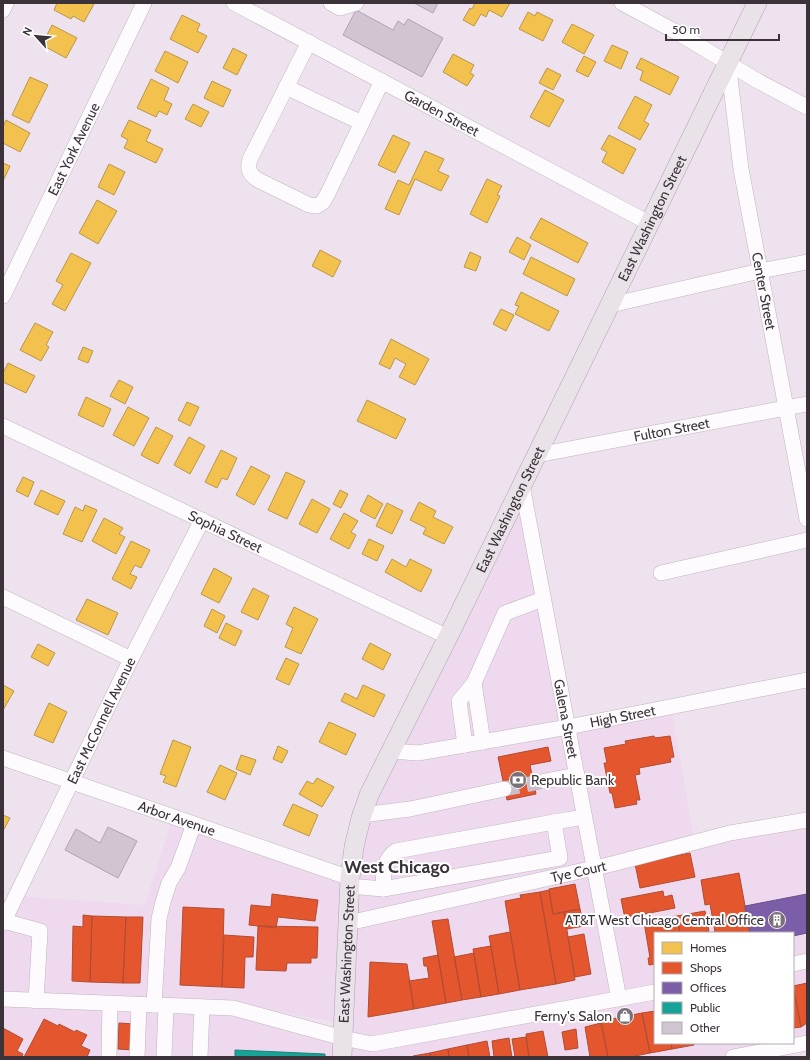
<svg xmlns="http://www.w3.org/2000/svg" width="810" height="1060" font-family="Cabin,sans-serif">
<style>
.built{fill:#efd9ee;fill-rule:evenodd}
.homes{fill:#f2c14e;stroke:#bb9648}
.shops{fill:#e4572e;stroke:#b14c32}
.offices{fill:#7b5ea7;stroke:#685186}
.public{fill:#17a398;stroke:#22817c}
.building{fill:#d0c5d0;stroke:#aea4ae}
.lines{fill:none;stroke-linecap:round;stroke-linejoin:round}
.minor-tunnel{stroke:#cbbfcb;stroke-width:15;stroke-dasharray:15 8;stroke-linecap:butt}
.minor-casing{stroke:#bfb5bf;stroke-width:16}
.major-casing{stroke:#b0a1b0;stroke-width:20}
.minor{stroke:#fdfbfd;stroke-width:15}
.major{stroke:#e9e3e9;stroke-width:19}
.labels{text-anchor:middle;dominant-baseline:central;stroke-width:4;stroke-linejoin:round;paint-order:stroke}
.street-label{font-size:14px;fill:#3b323a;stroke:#fff}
.poi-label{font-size:14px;fill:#3b323a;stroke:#fff;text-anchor:end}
.district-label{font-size:18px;font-weight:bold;fill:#3b323a;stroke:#fff}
</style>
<rect width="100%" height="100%" fill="#efe2ef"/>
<!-- built -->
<path class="built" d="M520,498L563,723L421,749L397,748Z
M672,711L695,844L597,865L572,730Z
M566,731L589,866L353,919L366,814L394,755Z
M172,819L345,882L338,1022L233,1004L3,994V930L20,896L145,905Z
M807,823V1043L734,1057H342L348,923ZM655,933H793V1043H655Z
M3,1002L237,1013L339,1032L338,1057H3Z"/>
<!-- homes -->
<path class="homes" d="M57,3H92L94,4L84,22L73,16L71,19L54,10Z
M475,3H510L502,17L489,10L486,17L481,14L474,26L463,20L470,8L472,9Z
M528,12L535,16L537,12L553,20L543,41L519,29Z
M182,15L200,24L197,31L207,36L198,53L170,39Z
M572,24L594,35L584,54L562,42Z
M52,25L77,38L66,58L42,45Z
M612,45L628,52L621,69L604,61Z
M233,48L247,55L237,75L223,68Z
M165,51L188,62L178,83L155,71Z
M453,54L474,65L470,73L474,75L467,86L443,72Z
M584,56L596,62L588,77L576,71Z
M641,58L679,77L670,95L640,80L643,71L636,68Z
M547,68L561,75L553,90L539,83Z
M30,77L48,85L29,123L12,115Z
M151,79L169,88L164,100L172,104L167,115L159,111L156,117L137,108Z
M212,81L231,90L223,107L204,98Z
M545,90L564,100L549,127L530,117Z
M635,96L652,105L644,121L649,124L640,140L618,128Z
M193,104L209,112L201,127L185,119Z
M6,120L30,133L20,152L3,143V126Z
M129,120L151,130L146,141L163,149L156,163L124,148L128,140L121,136Z
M393,135L410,143L395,173L378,165Z
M609,135L636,149L623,174L602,162L607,152L601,149Z
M425,151L444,159L438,171L449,176L441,191L415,179L399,215L385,209L398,180L409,185Z
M3,163L10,166L3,181Z
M109,164L125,172L114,195L98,187Z
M487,179L502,186L497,195L500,196L487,223L470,214Z
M97,200L117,211L98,244L79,233Z
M541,218L588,243L578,263L530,238Z
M517,237L531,245L524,260L509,252Z
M320,250L341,261L333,277L312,266Z
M470,252L481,257L476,271L464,267Z
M71,253L91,263L65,311L52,304L63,285L56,281Z
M531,257L575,279L567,296L523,274Z
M521,292L559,311L549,331L515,314L519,306L515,305Z
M501,309L514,315L506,331L493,324Z
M35,323L53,332L46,345L49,347L41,361L20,350Z
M391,339L429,359L415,385L399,377L406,364L395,358L390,369L379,364Z
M83,347L93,351L88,363L78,359Z
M8,363L35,376L26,393L3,382V373Z
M119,380L133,387L125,404L110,396Z
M86,397L111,409L103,427L78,415Z
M367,400L406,419L396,439L357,421Z
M187,402L199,407L190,426L178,420Z
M128,407L149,418L134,446L113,435Z
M156,427L173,436L158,464L141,455Z
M189,437L205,446L190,474L174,465Z
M221,450L237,458L227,480L222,478L217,488L205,482Z
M251,466L270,476L254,505L236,495Z
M286,472L305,481L287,519L268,510Z
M23,477L34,482L28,497L16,491Z
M41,490L65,501L58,515L34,504Z
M340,490L348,494L341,508L333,504Z
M368,495L383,504L375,519L360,511Z
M312,499L330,509L317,533L299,524Z
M419,502L436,511L433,517L453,527L444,544L423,534L426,528L410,520Z
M387,503L403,511L392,534L376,526Z
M85,505L97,510L82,542L63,534L75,507L83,511Z
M344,513L358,521L351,532L356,535L349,549L330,539Z
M104,518L123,528L119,534L125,537L116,554L92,541Z
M369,539L384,546L377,561L362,554Z
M131,541L150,550L141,568L135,565L130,574L137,577L131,589L112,579Z
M392,559L406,567L410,559L432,570L421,592L385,572Z
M214,568L232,578L219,603L201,594Z
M253,588L269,596L258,620L241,612Z
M87,599L118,613L108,635L76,620Z
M294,607L318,619L301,654L285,647L293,628L286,624Z
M212,609L225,616L217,633L204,626Z
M226,623L242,631L235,646L219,638Z
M370,643L391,654L383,670L362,659Z
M38,644L55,653L48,666L31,657Z
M286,658L299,664L289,685L276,679Z
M3,685L14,691L3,710Z
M363,685L385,695L374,717L341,701L345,693L357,699Z
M49,703L67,712L53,743L34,735Z
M329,722L356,734L346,755L319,742Z
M173,740L191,747L176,787L163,782L166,776L160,774Z
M278,746L288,751L282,763L273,759Z
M241,755L256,760L250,775L236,769Z
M220,765L237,773L225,800L207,792Z
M317,778L334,787L322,807L299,794L307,781L313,784Z
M293,804L318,815L309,836L283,825Z
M3,815L10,818L3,831Z"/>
<!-- shops -->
<path class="shops" d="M654,736L655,738L670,736L674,757L670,758L671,762L639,768L640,774L635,775L640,800H636L637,804L615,808L612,793H610L604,763H607L604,748L626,744L625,741Z
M548,747L551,761L530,765L536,794L507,800L498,757Z
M690,853L695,877L640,888L635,864Z
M739,873L750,933H710L715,932L710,904L705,905L701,880Z
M575,884L580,909L553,914L549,889Z
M549,890L553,914L564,912L575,980L556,984L540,892Z
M663,891L664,897L672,895L675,908L629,917L624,914L621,899Z
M540,892L556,984L520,990L505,901L521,898L520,895Z
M272,894L318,900L315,921L278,917L276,928L249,925L251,905L271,907Z
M183,907L224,909L222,987L180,985Z
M580,909L584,926L567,929L564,912Z
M705,911L709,931L701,933H680L677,916Z
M83,915L92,916L90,982L72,981L73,926L83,927Z
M92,916L126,917L123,983L90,982Z
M677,916L680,933H655V964L649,965L648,958H650L644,922Z
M126,917H143L140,983H123Z
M448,919L462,1000L446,1003L432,921Z
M258,926L318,927L317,958H311V963H287L286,971L256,970Z
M510,932L520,990L499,994L489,936Z
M584,934L591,974L575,977L568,937Z
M224,935L254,937L253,957H245L244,988L222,987Z
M491,946L499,994L481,997L473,949Z
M474,953L481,997L462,1000L454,957Z
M438,955L446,1003L414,1009L409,981L429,978L427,966H424L423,958Z
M370,962L407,964L414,1009L368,1017Z
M807,983V1023L801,1027L793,986Z
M793,986L801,1027L793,1028Z
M655,1011V1043H671L672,1049L650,1053L642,1013Z
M642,1013L650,1053L630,1057H608L601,1021Z
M44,1019L58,1026L59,1024L75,1032L76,1030L87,1035L81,1046L90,1050L87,1057H24Z
M119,1023L135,1024L133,1050L118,1049Z
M601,1023L608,1057H590L585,1027Z
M3,1028L23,1039L17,1051L23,1054L22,1057H3Z
M576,1029L578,1048L565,1050L562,1032Z
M543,1031L548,1057H529L526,1034Z
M526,1037L529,1057H515L512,1039Z
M509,1038L512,1057H494L492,1041Z
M487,1041L490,1057H469L467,1045Z
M671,1043H694V1045L672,1049Z
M467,1045L469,1057H449L448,1049Z
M448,1049L449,1057H431L430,1053Z
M430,1053L431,1057H413V1056Z"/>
<!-- offices -->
<path class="offices" d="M807,894V933L793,936V933H750L745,906Z"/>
<!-- public -->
<path class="public" d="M235,1050L325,1054V1057H235Z"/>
<!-- building -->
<path class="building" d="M414,3H438L433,13Z
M356,10L393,30L398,21L404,25L408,19L443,38L422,77L343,35Z
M108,827L137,841L118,878L65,850L76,829L100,843Z"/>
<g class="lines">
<!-- minor-tunnel -->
<path class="minor-tunnel" d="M504,789L545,781"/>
<!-- minor casing -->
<g class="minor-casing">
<g id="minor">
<path id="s1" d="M234,3L649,223"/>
<path d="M331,3L340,8L356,3"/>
<path d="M622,3L678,33L756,80L807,107"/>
<path d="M3,10L6,3"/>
<path d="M309,42L250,159C247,169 249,174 258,180L309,205L317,206L323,202L328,193L382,81"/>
<path id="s2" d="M728,62L741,169L807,519"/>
<path d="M286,87L362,123"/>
<path id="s3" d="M3,296L144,3"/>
<path d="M610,305L760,271L807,262"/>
<path id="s4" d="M3,426L448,637"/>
<path id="s5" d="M537,455L807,404"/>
<path id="s6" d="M522,485L619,999"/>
<path d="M661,573L807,540"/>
<path d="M3,597L131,659"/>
<path d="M474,683L483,742"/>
<path d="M465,745L459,701L474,683L505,613L543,599"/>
<path id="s7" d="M391,751L418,753L568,727L807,680"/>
<path id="s8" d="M3,758L350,878"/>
<path d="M545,781L577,775"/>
<path d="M362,815L410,809L504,789"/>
<path d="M349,886L383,889L560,858L554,822"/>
<path d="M383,889C384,873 382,860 396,851L554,822L584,817"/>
<path d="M4,921L40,931L36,1001"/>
<path id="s9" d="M3,923L131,659L202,520"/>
<path id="s10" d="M348,923L612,864L730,833L807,820"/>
<path d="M793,964L807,961"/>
<path d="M3,999L233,1008L343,1038L372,1044L655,992"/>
<path d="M154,1005L159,919L163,902L169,883L178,868L194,824"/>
<path d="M109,1057L110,1004"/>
<path d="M137,1057L139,1005"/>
<path d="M164,1057L166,1006"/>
<path d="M200,1057L202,1007"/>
<path d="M733,1057L807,1043"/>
</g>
</g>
<!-- major casing -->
<g class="major-casing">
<g id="major">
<path id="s11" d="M342,1057L350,878L354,847L361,818L369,795L448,637L757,3"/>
</g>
</g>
<!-- minor -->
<use href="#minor" class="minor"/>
<!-- major -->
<use href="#major" class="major"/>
</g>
<!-- icons -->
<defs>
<g id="bank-disc" transform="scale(0.9)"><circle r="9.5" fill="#7a7079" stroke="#fff"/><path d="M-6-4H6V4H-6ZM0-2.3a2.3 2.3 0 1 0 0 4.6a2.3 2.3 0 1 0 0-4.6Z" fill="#fff"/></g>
<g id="building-disc" transform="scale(0.9)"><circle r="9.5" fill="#7a7079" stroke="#fff"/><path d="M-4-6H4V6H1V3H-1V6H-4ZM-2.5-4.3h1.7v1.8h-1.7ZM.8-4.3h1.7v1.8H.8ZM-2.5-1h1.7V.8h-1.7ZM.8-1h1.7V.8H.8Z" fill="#fff"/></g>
<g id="shop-disc" transform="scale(0.9)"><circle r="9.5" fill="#7a7079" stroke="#fff"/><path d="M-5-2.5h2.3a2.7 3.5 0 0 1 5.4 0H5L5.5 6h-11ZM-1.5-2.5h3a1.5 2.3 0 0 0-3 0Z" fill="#fff"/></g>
</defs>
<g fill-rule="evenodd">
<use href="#bank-disc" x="518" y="780"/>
<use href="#building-disc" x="777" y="920"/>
<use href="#shop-disc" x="625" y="1016"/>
</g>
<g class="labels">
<!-- street labels -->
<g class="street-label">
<text stroke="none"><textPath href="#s1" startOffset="235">Garden Street</textPath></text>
<text stroke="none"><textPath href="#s3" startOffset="163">East York Avenue</textPath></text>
<text stroke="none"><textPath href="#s11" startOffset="907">East Washington Street</textPath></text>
<text stroke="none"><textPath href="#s2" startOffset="232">Center Street</textPath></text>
<text stroke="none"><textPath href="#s5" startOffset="137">Fulton Street</textPath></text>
<text stroke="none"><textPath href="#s11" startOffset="583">East Washington Street</textPath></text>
<text stroke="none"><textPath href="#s4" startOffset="246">Sophia Street</textPath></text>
<text stroke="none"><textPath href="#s7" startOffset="235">High Street</textPath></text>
<text stroke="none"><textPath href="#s6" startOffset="238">Galena Street</textPath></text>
<text stroke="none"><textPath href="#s9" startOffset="225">East McConnell Avenue</textPath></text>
<text stroke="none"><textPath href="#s8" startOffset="184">Arbor Avenue</textPath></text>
<text stroke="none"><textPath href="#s10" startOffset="236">Tye Court</textPath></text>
<text stroke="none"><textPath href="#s11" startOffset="103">East Washington Street</textPath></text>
</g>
<!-- poi labels -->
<g class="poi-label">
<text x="531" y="780" text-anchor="start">Republic Bank</text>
<text x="764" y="920">AT&amp;T West Chicago Central Office</text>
<text x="612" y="1016">Ferny's Salon</text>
</g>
<!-- district labels -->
<g class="district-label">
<text x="397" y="867">West Chicago</text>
</g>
</g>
<!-- border -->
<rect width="810" height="1060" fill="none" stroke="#3b323a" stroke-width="8"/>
<!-- legend -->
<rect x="654" y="932" width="140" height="112" fill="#ffffff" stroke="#b1adb0"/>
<rect x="662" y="942" width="20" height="12" fill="#f2c14e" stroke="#b1adb0"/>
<text x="690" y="952" font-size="12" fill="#3b323a">Homes</text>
<rect x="662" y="962" width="20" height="12" fill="#e4572e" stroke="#b1adb0"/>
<text x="690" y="972" font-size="12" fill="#3b323a">Shops</text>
<rect x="662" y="982" width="20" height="12" fill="#7b5ea7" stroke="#b1adb0"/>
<text x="690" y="992" font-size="12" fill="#3b323a">Offices</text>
<rect x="662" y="1002" width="20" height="12" fill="#17a398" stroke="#b1adb0"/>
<text x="690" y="1012" font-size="12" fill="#3b323a">Public</text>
<rect x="662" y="1022" width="20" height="12" fill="#d0c5d0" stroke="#b1adb0"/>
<text x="690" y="1032" font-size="12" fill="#3b323a">Other</text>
<!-- north arrow -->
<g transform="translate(36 36) rotate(297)" stroke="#ffffff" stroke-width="3" paint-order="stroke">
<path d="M0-3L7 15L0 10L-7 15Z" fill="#3b323a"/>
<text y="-6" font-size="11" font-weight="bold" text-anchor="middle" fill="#3b323a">N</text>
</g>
<!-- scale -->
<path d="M666 34v6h113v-6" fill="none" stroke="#3b323a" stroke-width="2"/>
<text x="672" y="34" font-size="12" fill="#3b323a" stroke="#ffffff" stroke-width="3" paint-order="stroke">50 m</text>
</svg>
